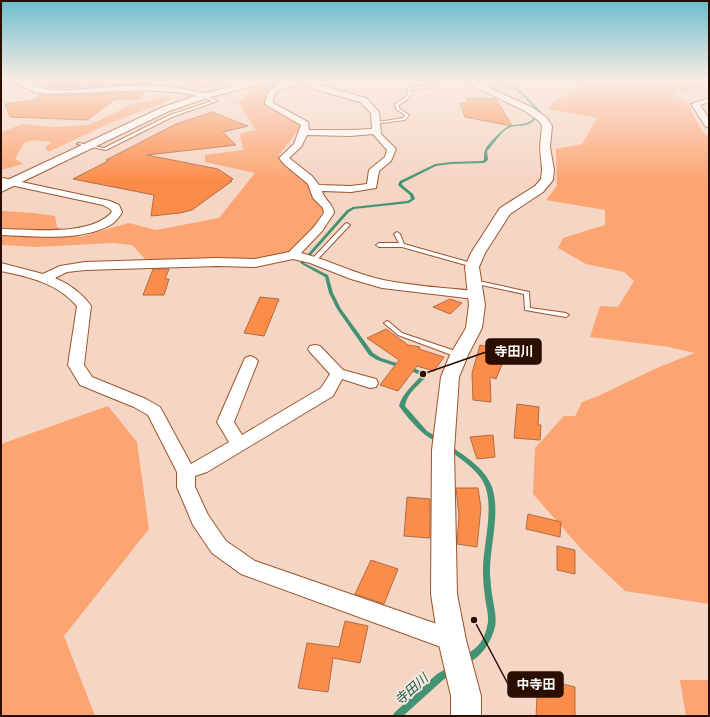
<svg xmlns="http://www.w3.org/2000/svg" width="710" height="717" font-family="'Noto Sans','Noto Sans JP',sans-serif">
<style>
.green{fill:#fca472}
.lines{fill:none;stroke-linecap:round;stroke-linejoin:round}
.stream{fill:#429373;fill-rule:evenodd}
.building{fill:#fc8c49;stroke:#b26b42}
.service-casing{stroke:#9a552c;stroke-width:2}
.minor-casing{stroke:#9a552c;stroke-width:2}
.tertiary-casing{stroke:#9a552c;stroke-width:2}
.service{fill:#fff;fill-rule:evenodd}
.minor{fill:#fff;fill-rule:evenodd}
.tertiary{fill:#fff;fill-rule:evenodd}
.labels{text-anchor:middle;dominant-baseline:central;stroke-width:4;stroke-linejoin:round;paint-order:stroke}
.water-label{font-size:13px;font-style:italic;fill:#135945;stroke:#f6e6dd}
.leader{fill:none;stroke:#2a0f01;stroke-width:1.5}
.callout-dot{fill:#2a0f01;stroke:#f6e6dd;stroke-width:1.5}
.callout{fill:#2a0f01;stroke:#2a0f01;stroke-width:1.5}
.callout-label{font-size:13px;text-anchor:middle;font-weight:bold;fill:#fff}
</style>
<rect width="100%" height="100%" fill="#f5d5c4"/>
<!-- green -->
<path class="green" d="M183,80H234L207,88L178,82Z
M290,80H301L274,87L267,93V105L301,124V127L279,155L278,159L303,175L324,209L313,230L292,252L255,259L147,261L132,245L112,243L37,247L1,245V211L33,213L55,216L57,227L80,237L129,223L156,230L219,218L255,173L205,162V155L243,150L240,134L256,130L238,102L255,89Z
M576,80H679L701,86L673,94L687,103L704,134L709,137V604L625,591L583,551L533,494L535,448L564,416H575L582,402L598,396L659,367L695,353L669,347L590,337L600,306L618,307L634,281L624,272L586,264L558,248L563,238L605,225V210L546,200L557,186L556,149L582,144L597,118L548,109L554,101L586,86Z
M154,97H167L173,99L108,124L48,152L45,147L52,142L33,140L24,143L15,159L23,164L1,170V133L21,124L54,127L88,125L115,113L129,105L152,100Z
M108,406L137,442L149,529L64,636L95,716H1V444Z
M680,680H709V716H686Z"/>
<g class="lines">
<!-- stream -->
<path class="stream" d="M493,80H496L502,85L515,87L519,90L526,96L541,112C536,120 531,125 521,126C517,126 513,126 509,128C500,132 494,144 487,151L488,160L484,163L451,164L436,166L402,183V185L413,194L415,199L409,203L354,209L349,212L304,263L328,275L333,293L341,309L373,353L381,358L403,365L404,366L401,368L377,360L369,355L337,309L329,293L325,277L300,263L347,210L353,207L407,201L411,199L410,195L399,186L398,185L400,181L435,164L451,162L482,161L484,160C484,157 484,153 485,150C487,145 503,128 509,126C513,124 517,125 521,124C530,123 534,119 539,112C531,105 525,96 516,90C508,85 499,88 493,80Z
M409,366L425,373L426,377C418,386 407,393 405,406L427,431L440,439L441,440L440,441C428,443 406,416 399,406C402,394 412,386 420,377V375L407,369L406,368L407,367Z
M450,446L452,447C468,458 485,469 492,487C501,513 489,548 490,575C491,583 491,592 493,600C494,608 497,618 495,627C491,642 482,657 466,664L463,663L462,660C464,655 469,653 473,650C481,644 485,636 487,627C490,617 486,607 485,597C484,589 483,581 483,573C482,545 498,500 480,477C472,466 459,458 448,449L447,448L448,447Z
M451,666L454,667L455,670L454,673L443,680L403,716H393L394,713L437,674Z"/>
</g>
<!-- building -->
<path class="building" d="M49,80H152L149,84L56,88L42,86L44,81Z
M144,92L139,99H115L87,120L10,117L5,104L36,100L39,94L49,96Z
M466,98L496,99L512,126L465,117L460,103H468Z
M212,112L248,126L223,132L236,145L147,155L218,169L233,179L230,181H232L192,210L180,213L151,216L154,195L73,179L108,161L106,160L176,124Z
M153,269H169L165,279H169L164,295H143Z
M260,297L279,299L264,336L244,333Z
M450,299L462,303L450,314L433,307Z
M386,329L408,345L420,347L419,349L444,357L434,371L417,366L398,391L380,385L399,360L367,338Z
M480,345L506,350L505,351L507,352L496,379L490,377L491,402L473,400L472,373Z
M517,404L539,407L538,425H541L540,440L514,438Z
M493,435L495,457L477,459L470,437Z
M456,488H478L481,508L477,547L457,544L459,516Z
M407,497L430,499V538L404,536Z
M528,514L561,522L560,537L526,529Z
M557,546L575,550V574L557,570Z
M371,560L398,569L384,604L355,594Z
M345,621L368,626L360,663L333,658L328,692L298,688L307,643L339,647Z
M538,678L575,687V716H536Z"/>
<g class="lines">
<!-- service casing -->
<g class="service-casing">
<path id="service" d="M441,80H444L433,87L411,90C412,98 405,101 399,105V108L409,115L405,120L375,124L373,123L403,118L405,115L396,109L395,104L407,96L408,88L431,85Z
M16,82L15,84L1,85V83Z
M203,95H205L217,101L172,117L106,150L77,144L79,143L104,148L170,115L212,101L203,97Z
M347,223L350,225L349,226L316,261H312V259L345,224Z
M397,232L400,234L404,244L475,264L476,265L473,267L402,247H379L376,245L379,243H399L394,234Z
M474,280L529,292L530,308L566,313L569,315L566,317L525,310L524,294L472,283L471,282Z
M387,321L389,322L402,333L461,353L462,355L461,357H457L398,335L385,324L384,323Z"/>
</g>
<!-- minor casing -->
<g class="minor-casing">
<path id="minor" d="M8,80C25,80 39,90 56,90C101,90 149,79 194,91C198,92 204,93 208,96L204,98L185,93L146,90L49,94L35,92Z
M297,80H313L320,85L366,98L379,112L381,134L396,149L391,161L379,171L376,188L351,192L322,191C324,200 333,203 334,213L322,231L301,253C329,260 355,274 383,280C413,286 445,288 475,291L480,292L482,295L480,298L475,299L382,288L351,279L310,263L293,259L255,267L217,266L85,270L67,272L55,278C69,284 82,293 91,306L84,365L92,377L146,399L160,407L191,464L229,442L217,422L245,358L250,356L255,358L258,361L234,422L242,435L321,388L330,374L310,352L308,349L310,346L315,345L320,346L343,370L376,379L378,383L376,387L370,388L342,379L333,396L207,472L195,476V487L208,515L226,541L255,561L460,632L464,640L460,648L452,651L241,574L212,553L193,525L177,487V472L148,415L134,407L80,385L68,365L77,306C57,283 30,277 1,271V263L43,274L60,266L85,262L217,258L255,259L289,252L314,227L324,213L323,208L313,198L308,184L285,165L279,158L294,144L301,125L265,104C269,83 279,85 297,80ZM306,82L314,89L360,102L371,113L372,129L350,130H309L308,122L273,103L274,94L282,89ZM373,134L387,150L385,157L369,170L367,184L351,186L319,185L312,176L289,158L301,147L307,135L350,136Z
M709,98V102L700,105L709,119V127H706L691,104Z
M3,178L110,201L119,205L122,212C120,216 116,221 112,224C84,242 33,236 1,235V229C32,229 90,237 112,212L110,209L103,205L1,183V179Z"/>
</g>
<!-- tertiary casing -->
<g class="tertiary-casing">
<path id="tertiary" d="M260,80H276L207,98L169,111L1,192V183L163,107L201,94Z
M461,80H472L531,107L546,117L552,126L550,147L554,170L553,180L543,192L510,214L485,253L479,267L485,305L482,328L468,355L459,377L454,450L457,594L466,640L481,696V716H451V696L438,640L431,594L432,450L441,377L450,355L466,328L469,305L465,267L471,253L500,208L535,186L541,179L542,170L540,147L542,126L539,121L525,111Z
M685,80H700L709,82V88Z"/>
</g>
<!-- service -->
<use href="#service" class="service"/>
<!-- minor -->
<use href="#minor" class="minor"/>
<!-- tertiary -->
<use href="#tertiary" class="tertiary"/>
</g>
<!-- sky -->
<linearGradient id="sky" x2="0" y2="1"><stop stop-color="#69bdcd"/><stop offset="0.44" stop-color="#faece4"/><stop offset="1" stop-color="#faece4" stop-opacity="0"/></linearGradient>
<rect width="710" height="181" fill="url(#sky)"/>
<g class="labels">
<!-- water labels -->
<g class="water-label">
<text transform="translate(411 689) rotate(-42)">寺田川</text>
</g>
</g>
<!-- callouts -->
<path class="leader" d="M423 374L486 352M474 620L508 684"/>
<g class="callout-dot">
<circle cx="423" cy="374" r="4"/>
<circle cx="474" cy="620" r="4"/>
</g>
<g class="callout">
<rect x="486" y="339" width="55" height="25" rx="4"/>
<rect x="508" y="672" width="55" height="25" rx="4"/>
</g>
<g class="callout-label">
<text x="514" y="356">寺田川</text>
<text x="536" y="689">中寺田</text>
</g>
<!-- border -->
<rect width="710" height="717" fill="none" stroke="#2a0f01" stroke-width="4"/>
</svg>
